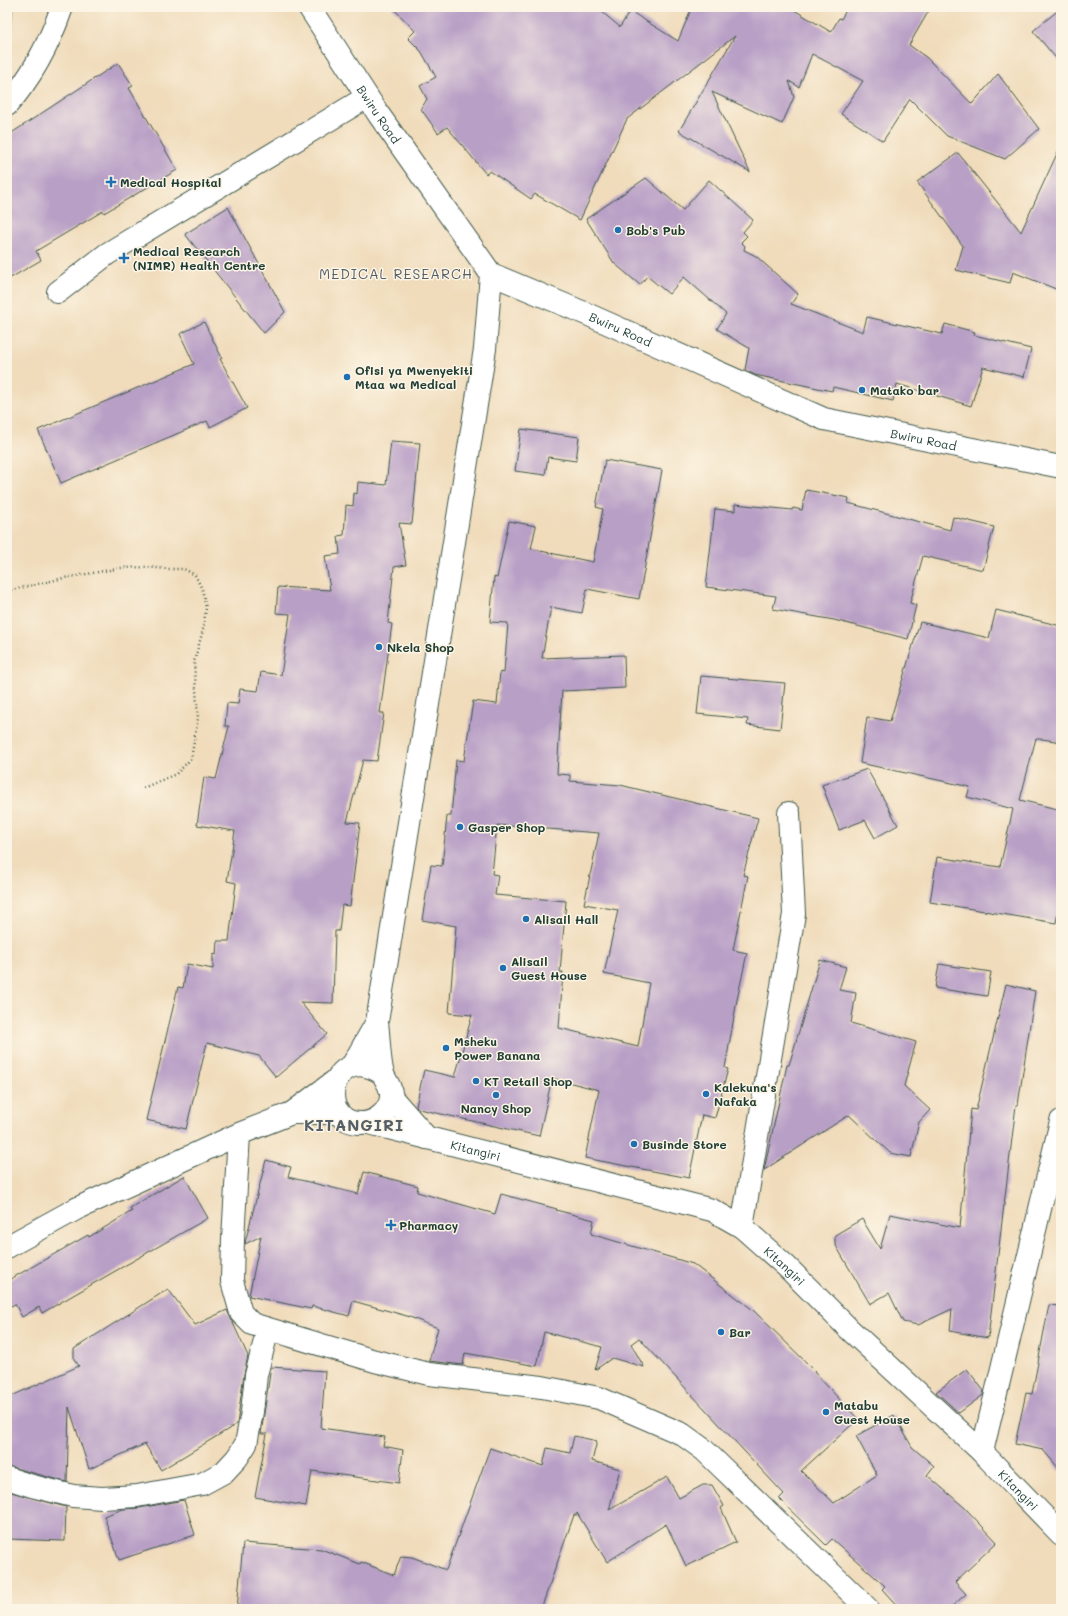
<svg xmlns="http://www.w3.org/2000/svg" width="1068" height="1616" font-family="Mali,sans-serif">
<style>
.forest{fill:#90ac5e;stroke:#587449}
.building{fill:#b89fc6;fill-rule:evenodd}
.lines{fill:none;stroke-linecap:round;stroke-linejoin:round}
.minor-casing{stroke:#3e5548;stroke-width:24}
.major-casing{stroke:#3e5548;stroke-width:24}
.path{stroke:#3e5548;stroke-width:2.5;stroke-dasharray:1 3;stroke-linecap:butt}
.minor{stroke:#fff;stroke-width:22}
.major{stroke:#fff;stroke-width:22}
.poi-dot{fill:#1f6fb2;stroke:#fcf5e5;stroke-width:1.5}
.labels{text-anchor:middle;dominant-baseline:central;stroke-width:3;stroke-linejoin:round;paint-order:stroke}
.street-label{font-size:12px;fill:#1f3d34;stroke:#fcf5e5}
.poi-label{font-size:12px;font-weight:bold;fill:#1f3d34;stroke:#fcf5e5;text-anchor:start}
.quarter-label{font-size:14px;letter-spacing:1px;fill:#555f67;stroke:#fcf5e5}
.district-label{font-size:16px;font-weight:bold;letter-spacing:1px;fill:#555f67;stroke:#fcf5e5}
</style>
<rect width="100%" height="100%" fill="#fcf5e5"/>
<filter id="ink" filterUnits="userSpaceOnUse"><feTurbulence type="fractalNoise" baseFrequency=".025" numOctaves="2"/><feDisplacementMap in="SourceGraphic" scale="8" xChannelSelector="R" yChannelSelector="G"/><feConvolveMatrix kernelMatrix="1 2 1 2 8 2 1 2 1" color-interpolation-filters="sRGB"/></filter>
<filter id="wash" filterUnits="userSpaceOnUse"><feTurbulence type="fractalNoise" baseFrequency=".012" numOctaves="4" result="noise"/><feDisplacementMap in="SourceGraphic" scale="16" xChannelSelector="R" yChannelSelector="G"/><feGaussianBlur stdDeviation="0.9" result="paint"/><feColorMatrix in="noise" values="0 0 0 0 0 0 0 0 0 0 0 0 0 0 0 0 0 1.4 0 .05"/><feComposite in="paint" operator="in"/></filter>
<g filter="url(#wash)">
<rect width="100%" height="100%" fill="#f0dcbb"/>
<!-- forest -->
<path class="forest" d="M7,7H14L10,49L7,53Z"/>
<g id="blocks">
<!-- building -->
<path class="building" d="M392,7H596L620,27L630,11L678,41L692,7H789L831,32L839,18L841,19L848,7H931L909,45L927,58L972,104L998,74L1039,129L1005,159L947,136L910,99L883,141L841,114L863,81L812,54L799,87L789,81L794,97L782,124L712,92L750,172L679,131L735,36L627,119L580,220L535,194L531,199L490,171L486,174L447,127L438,133L421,109L427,99L420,86L436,77L421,51L408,38L415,31Z
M1061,8V64L1033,31Z
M118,63L133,86L129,88L177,170L104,213L103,211L36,251L41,260L7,280V136Z
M1061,145V291L1013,272L1010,283L956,270L963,246L917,182L958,153L1021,232Z
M646,178L683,210L709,180L753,220L743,232L747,236L741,242L745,246L744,250L756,256L798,294L791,304L863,332L867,317L942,334L945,324L975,332L974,335L1031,349L1024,377L983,367L971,406L897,384L893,401L833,387L832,391L755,375L745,370L749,348L717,329L726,314L684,277L669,294L647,276L640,285L614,263L586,219Z
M228,207L285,312L264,333L185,234Z
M204,322L222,358L220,359L247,408L210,427L207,421L61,483L38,430L194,364L180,334Z
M521,429L579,437L576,461L548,457L545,475L515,471Z
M391,441L420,443L412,524L399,523L406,565L394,567L388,623L392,624L380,713H384L377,761L363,760L347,822L360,823L350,906L342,905L339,931H335L333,1003L300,1002L327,1034L276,1077L259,1056L207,1043L186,1129L146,1120L178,987L183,988L187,964L213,969V954L216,955L217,941H229L236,883L227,881L235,831L197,825L204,777L216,779L229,726H225L227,703L238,704L240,689L258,691L261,672L281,675L290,614L276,613L278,587L330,590L325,556L340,554L338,536L344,535L346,505L353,506L354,493L357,494L358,482L386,485Z
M605,460L662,470L639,599L587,589L582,613L551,607L542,658L624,655L625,688L562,691L557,774L570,775V781L620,785L758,818L743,875L748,876L733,950L747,953L737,1000L725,1068L728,1069L715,1118L702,1115L689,1178L585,1158L599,1090L552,1078L539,1136L419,1109L416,1106L424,1070L455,1077L472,1015L449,1013L456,926L422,920L431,865L442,866L447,816H451L456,760L464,761L473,701L497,704L500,672L504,673L508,623L490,622L494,577L497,578L509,521L536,526L531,549L593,562L603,509L596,507ZM497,825L599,833L584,904L618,910L604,974L649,983L638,1047L559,1028L563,972H560L566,901L495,895L498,875L492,874Z
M806,490L849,498L848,503L950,530L953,517L994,527L983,570L923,556L910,603L916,605L908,639L834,620L773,609L776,596L706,587L715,509L735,511V504L792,510L793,508L802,510Z
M996,610L1061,626V742L1036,738L1020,800L1061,810V896L1056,923L930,902L937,857L1000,867L1013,809L967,797L970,787L860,763L867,717L890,721L920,622L989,638Z
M701,676L785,683L780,729L747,725L748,719L697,714Z
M867,769L898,825L875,838L865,820L839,830L822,785Z
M820,960L846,967L839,990L856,993L851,1023L916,1042L904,1086L930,1110L919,1122L911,1157L890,1153L849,1115L764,1170L787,1065H789Z
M939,964L991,972L987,996L935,988Z
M1006,984L1035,991L1018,1105H1016L988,1338L950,1331L952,1309L918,1325L903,1322L889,1293L870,1304L835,1244V1235L862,1219L880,1249L890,1214L960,1228L971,1109L976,1110Z
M266,1160L291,1167L288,1177L358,1194L364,1172L418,1186L417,1192L495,1214L501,1194L557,1209L556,1210L594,1220L591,1234L693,1264L753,1310L815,1371L814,1372L858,1419L801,1471L834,1503L877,1475L856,1436L894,1415L912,1447L934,1466L927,1475L965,1508L997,1542L955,1582L966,1594L949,1609H900L882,1589L885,1586L832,1539L826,1545L779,1499L784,1494L639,1338L631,1344L644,1367L612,1358L595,1370L602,1347L544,1332L537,1366L465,1353L463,1365L429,1361L438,1328L407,1316L353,1301L349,1316L312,1306L311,1309L249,1296L261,1236L245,1244L246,1239Z
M184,1176L208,1218L42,1313L39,1307L22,1317L15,1304L7,1308V1281L88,1235L89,1237L132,1211L130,1208Z
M168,1289L195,1325L227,1310L248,1356L244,1374L237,1424L161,1470L145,1444L89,1469L69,1407L67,1482L7,1466V1398L79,1366L74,1359V1349Z
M1049,1305L1061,1306V1471L1043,1450L1015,1444L1026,1393L1032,1394Z
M271,1367L325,1371L321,1428L385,1437L383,1446L403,1450L399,1483L312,1471L306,1506L255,1497L267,1434H261Z
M967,1369L984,1391L983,1395L959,1413L936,1392Z
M574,1436L597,1441L592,1461L620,1469L609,1510L667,1477L679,1498L703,1485H712L724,1506L721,1508L736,1542L686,1566L666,1524L607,1562L577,1513V1515H574L541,1609H237L243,1543L321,1549L360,1564L361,1562L394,1575L401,1556L412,1557L446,1570L490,1448L543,1466L547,1448L570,1453Z
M7,1491L66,1507L65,1541L7,1539Z
M184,1500L195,1535L119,1560L104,1516L123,1509L139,1508Z"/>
</g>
</g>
<g filter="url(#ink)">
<use href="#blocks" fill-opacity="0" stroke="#3e5548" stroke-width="1"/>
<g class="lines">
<!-- minor casing -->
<g class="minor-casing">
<path id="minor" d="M7,105C32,77 50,42 62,7
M58,292L107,254L367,97
M292,1113H339
M239,1134L233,1239L232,1281L241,1313L252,1324L375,1361L429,1374L542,1387L599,1398L682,1434L704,1450L868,1609
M742,1227L794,914L789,813
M7,1247L76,1209L239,1134L292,1113L335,1081
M982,1452L1061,1121
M7,1478L32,1486L73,1496L102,1498L137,1496L202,1484L224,1472L237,1458L246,1444L252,1412L256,1375L268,1329"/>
</g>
<!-- major casing -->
<g class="major-casing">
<g id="major">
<path id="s1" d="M309,7L379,115L491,274L589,315L824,419L1061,467"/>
<path d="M352,1066L377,1022"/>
<path d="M383,1074C333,1039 313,1120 359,1123C374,1124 390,1112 391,1097C392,1087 386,1082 383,1074C379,1061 379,1036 377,1022L485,349L491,274"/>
<path d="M391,1097L427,1138"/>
<path id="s2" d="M369,1123L712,1210L742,1227L787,1267L849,1329L982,1452L1061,1534"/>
</g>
</g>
<!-- path -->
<path class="path" d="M7,591L64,578L121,568L145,567L169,569H184L195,575L202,589L206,608L203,630L194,662L198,718L191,759L176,774L143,788"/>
<!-- minor -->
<use href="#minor" class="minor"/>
<!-- major -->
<use href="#major" class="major"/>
</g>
</g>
<!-- markers -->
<g class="poi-dot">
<path d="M109 176h4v4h4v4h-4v4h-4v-4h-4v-4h4z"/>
<circle cx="618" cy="230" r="4"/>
<path d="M122 252h4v4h4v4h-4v4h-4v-4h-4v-4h4z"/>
<circle cx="347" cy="377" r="4"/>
<circle cx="862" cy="390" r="4"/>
<circle cx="379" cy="647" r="4"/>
<circle cx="460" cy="827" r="4"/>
<circle cx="526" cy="919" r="4"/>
<circle cx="503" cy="968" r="4"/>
<circle cx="446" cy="1048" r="4"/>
<circle cx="476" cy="1081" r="4"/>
<circle cx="706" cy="1094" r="4"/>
<circle cx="496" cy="1095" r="4"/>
<circle cx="634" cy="1144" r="4"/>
<path d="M389 1219h4v4h4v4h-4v4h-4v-4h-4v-4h4z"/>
<circle cx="721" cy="1332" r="4"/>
<circle cx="826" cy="1412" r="4"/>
</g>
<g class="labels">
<!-- street labels -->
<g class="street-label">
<text stroke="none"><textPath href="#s1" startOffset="128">Bwiru Road</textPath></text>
<text stroke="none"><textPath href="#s1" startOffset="464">Bwiru Road</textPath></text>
<text stroke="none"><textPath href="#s1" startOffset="788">Bwiru Road</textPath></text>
<text stroke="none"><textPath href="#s2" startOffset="110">Kitangiri</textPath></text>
<text stroke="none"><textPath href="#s2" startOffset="446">Kitangiri</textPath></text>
<text stroke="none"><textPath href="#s2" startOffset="770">Kitangiri</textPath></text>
</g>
<!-- poi labels -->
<g class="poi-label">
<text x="120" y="182">Medical Hospital</text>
<text x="626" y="230">Bob's Pub</text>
<text x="133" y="251">Medical Research<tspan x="133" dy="14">(NIMR) Health Centre</tspan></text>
<text x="355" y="370">Ofisi ya Mwenyekiti<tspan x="355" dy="14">Mtaa wa Medical</tspan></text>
<text x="870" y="390">Matako bar</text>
<text x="387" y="647">Nkela Shop</text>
<text x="468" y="827">Gasper Shop</text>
<text x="534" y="919">Alisail Hall</text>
<text x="511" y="961">Alisail<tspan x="511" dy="14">Guest House</tspan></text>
<text x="454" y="1041">Msheku<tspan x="454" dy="14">Power Banana</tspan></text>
<text x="484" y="1081">KT Retail Shop</text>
<text x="714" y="1087">Kalekuna's<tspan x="714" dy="14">Nafaka</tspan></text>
<text x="496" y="1108" text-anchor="middle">Nancy Shop</text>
<text x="642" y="1144">Businde Store</text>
<text x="399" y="1225">Pharmacy</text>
<text x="729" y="1332">Bar</text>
<text x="834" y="1405">Matabu<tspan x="834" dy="14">Guest House</tspan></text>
</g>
<!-- quarter labels -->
<g class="quarter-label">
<text x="396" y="273">MEDICAL RESEARCH</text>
</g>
<!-- district labels -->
<g class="district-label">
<text x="354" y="1124">KITANGIRI</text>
</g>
</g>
<!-- margin -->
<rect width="1068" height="1616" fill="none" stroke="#fcf5e5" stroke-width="24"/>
</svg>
